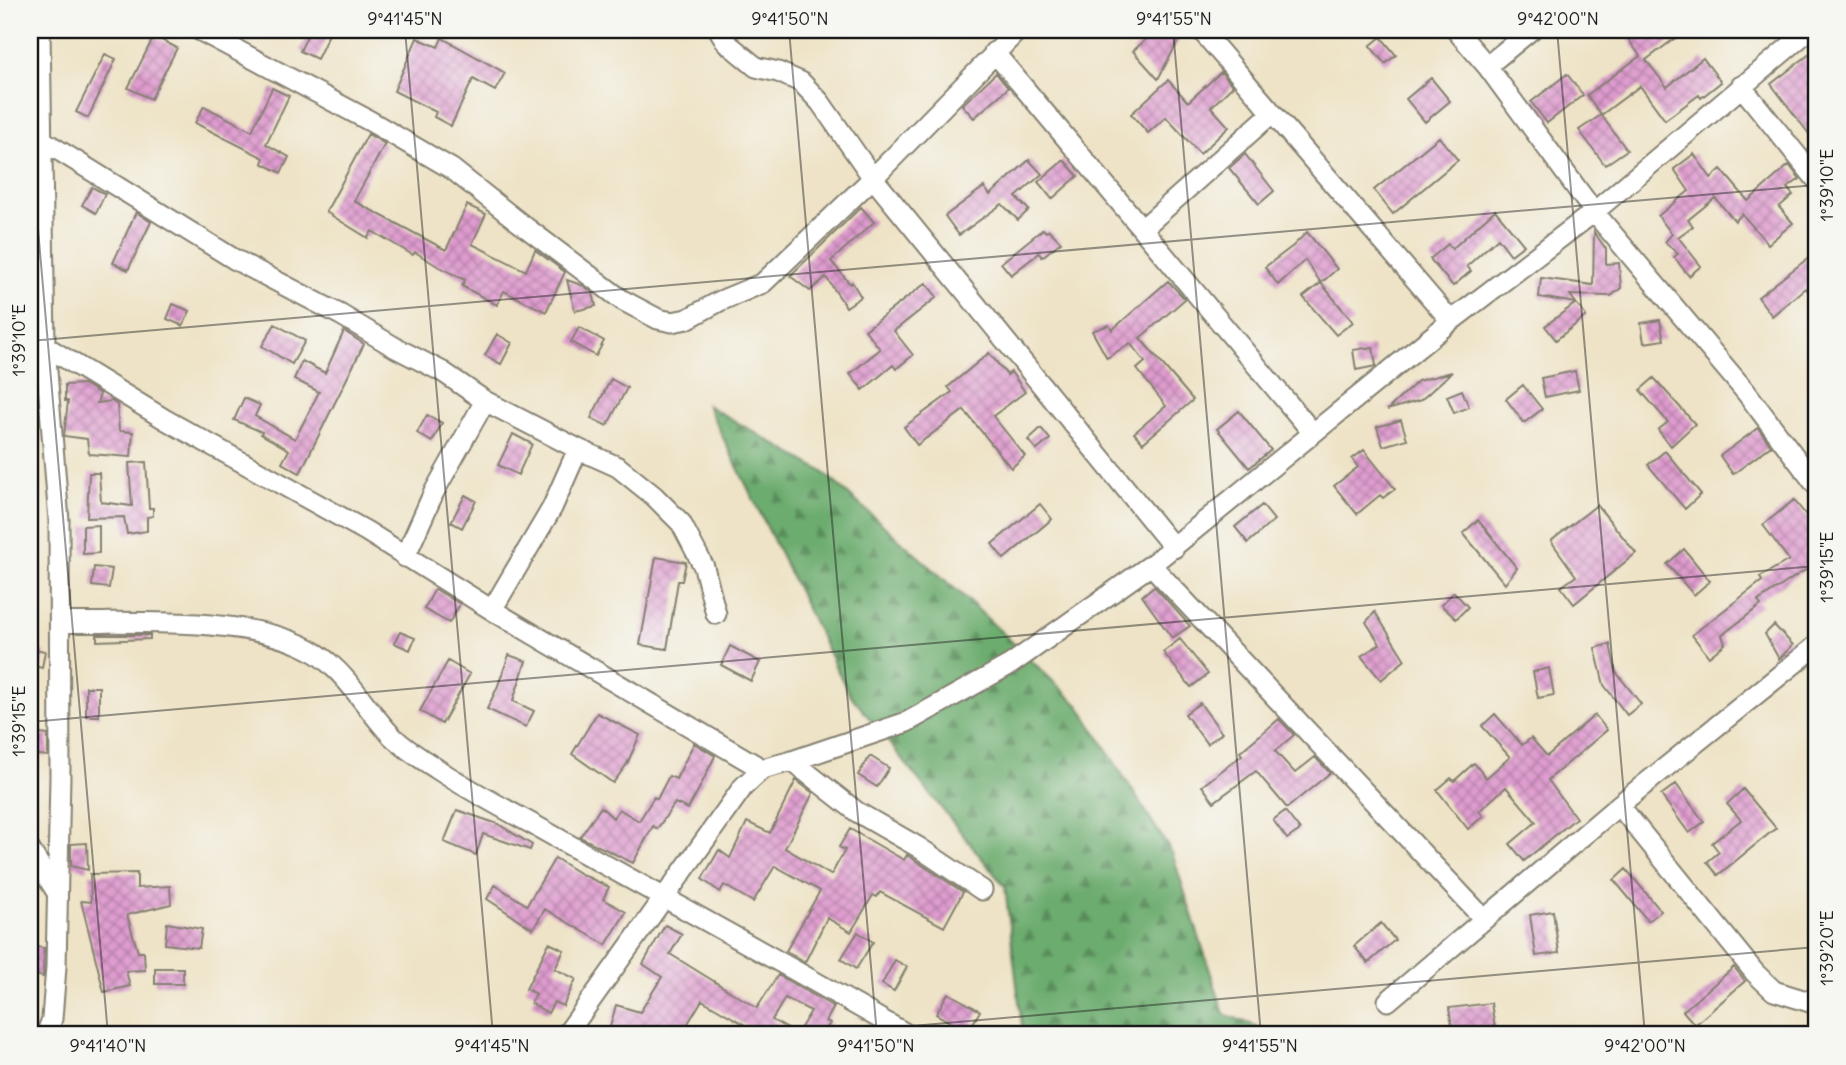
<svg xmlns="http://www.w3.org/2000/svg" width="1846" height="1065" font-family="Delius,sans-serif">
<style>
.forest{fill:url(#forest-firs);stroke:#446445;stroke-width:2}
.building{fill:url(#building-cross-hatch);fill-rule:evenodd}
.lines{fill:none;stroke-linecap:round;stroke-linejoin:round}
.minor-casing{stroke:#858071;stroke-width:23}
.minor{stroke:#fff;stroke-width:19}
.ticks{fill:none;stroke:#1c1c1c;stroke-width:2;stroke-opacity:0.45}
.neatline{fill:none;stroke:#1c1c1c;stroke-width:2.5}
.ticks-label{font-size:18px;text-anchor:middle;fill:#1c1c1c}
</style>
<defs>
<pattern id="forest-firs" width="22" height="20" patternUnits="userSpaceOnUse" patternTransform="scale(1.75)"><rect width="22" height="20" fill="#6cac6e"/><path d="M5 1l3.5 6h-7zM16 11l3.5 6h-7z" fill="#588b5a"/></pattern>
<pattern id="building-cross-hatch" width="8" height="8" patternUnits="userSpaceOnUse" patternTransform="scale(1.75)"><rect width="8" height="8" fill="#df9ccf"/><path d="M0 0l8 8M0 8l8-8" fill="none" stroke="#b47ea7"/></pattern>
</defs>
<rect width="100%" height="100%" fill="#f6f6f2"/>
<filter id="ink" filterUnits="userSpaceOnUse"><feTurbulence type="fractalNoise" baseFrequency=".0143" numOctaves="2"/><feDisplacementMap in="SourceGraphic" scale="14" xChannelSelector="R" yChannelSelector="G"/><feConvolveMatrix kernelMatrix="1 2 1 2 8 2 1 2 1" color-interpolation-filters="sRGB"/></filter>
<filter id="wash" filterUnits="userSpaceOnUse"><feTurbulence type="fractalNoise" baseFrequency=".00686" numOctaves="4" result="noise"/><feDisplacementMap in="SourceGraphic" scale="28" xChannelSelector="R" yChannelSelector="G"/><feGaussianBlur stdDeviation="1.57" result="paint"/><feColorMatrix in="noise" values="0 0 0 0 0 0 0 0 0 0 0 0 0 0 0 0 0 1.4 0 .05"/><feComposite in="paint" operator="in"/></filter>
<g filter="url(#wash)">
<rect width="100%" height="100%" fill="#eee3c6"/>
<!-- forest -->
<path class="forest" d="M707,405L822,471L971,603L1079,706L1172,853L1224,1014L1279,1035H1023L1005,887L848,692Z"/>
<g id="blocks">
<!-- building -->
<path class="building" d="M310,30H331L317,59L300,51Z
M1156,30H1184L1158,79L1133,51Z
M1622,30H1686L1646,60L1667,87L1703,58L1721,82L1701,98L1699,95L1665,120L1640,86L1601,115L1587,95L1640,56Z
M154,36L177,48L151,99L128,88Z
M1381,37L1396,55L1385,64L1370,46Z
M417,38L438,47L442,38L505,73L495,91L473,79L451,126L434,117L436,112L394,91Z
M1811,53L1816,61V143L1771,84Z
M105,54L116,59L88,118L76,112Z
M1221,72L1233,86L1211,107L1229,127L1200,154L1166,117L1148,133L1131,114L1168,80L1188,102Z
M996,73L1008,88L974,118L962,105Z
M1567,74L1583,95L1547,123L1531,102Z
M1431,78L1450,101L1425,122L1406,99Z
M272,88L289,96L266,144L289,157L281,173L262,163L264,158L195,123L204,106L252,131Z
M1601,115L1627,150L1605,165L1579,130Z
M368,134L385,144L354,201L446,250L467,205L486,214L472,244L526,271L535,250L565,272L546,312L504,291L497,305L462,286L465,280L439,267L415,252L413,255L372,231L368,238L326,212Z
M1439,137L1458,160L1393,214L1374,190Z
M1245,154L1274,191L1259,204L1229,168Z
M1694,154L1711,178L1721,169L1748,201L1789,165L1800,179L1787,188L1793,195L1779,207L1793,223L1768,244L1742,214L1735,221L1715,198L1688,220L1693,226L1678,237L1701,266L1689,276L1674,257L1678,254L1665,242L1672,234L1658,216L1689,191L1674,169Z
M1029,160L1042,174L1016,197L1029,210L1018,220L1002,204L959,235L945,216L984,187L990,195Z
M1064,160L1078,176L1052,199L1038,182Z
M92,187L105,194L96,213L82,205Z
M861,207L874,222L831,261L850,284L852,282L861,297L846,307L826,277L810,291L790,276Z
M1495,210L1524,245L1511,255L1498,238L1467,266L1471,271L1453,286L1430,259L1448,244L1452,249Z
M136,212L151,222L128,270L113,263Z
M1043,229L1046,232L1049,230L1061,242L1042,257L1039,253L1011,275L1001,263Z
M1307,232L1337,269L1321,283L1305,260L1278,285L1265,267L1293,246Z
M1594,232L1606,249V264L1619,263L1621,288L1611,296L1570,295L1576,303L1539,297L1541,278L1593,285Z
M1816,252V282L1807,290L1805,288L1772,316L1758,297Z
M567,280L584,286L593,293L596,306L575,311Z
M1168,281L1185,299L1140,338L1193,400L1143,443L1134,433L1166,406L1137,369L1145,362L1130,343L1107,358L1092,331L1109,325L1112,330Z
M926,283L937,297L894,331L913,355L896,369L893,365L863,390L850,374L880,349L865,330Z
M1321,283L1353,322L1336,335L1303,297Z
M1576,303L1586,316L1556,340L1545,326Z
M173,304L190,311L183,326L167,319Z
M1660,320L1664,340L1644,343L1641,323Z
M275,324L305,341L292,364L262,346Z
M579,327L604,341L596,356L571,342Z
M344,331L364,344L300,473L282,463L289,450L261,434L262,432L234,420L244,398L260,405L255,416L295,439L319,392L294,379L302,361L325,373Z
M497,334L512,343L501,364L485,355Z
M1373,347L1376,366L1356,370L1353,350Z
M989,353L1007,375L1011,372L1025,392L993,416L1025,456L1011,468L964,410L917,445L904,427L952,392L948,387Z
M1575,371L1579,390L1545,397L1541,378Z
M1452,372L1421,400L1387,410L1418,381Z
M1654,378L1695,424L1671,446L1658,430L1668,422L1640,390Z
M611,379L627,388L607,426L591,418Z
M84,384L100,394L97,403L112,401L117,405L119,431L133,432L131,457L89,454L87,439L64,436L68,401H65V385Z
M1523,385L1542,409L1524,423L1506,399Z
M1462,390L1469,407L1454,413L1447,396Z
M1239,411L1271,450L1249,468L1217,429Z
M427,415L442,423L432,442L417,433Z
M1401,420L1407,439L1383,446L1377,427Z
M1041,428L1050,439L1037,450L1028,440Z
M1758,428L1771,446L1733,474L1720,456Z
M513,434L532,444L518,475L498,465Z
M1364,450L1395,489L1383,498L1380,495L1357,514L1334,486L1358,467L1352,459Z
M1665,451L1701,494L1685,509L1648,465Z
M146,462L149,508H153V516L147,517V531L127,534L124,517L87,518L89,473H99L101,502L132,506L129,463Z
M465,495L476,501L462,528L451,522Z
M1794,500L1809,519L1816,512V563L1758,601L1761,605L1722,635L1725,644L1709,657L1692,635L1762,581L1760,577L1789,560L1763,525Z
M1040,504L1052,519L1004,559L992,544Z
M1262,505L1274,520L1248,543L1235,527Z
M1597,505L1636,553L1574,604L1561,587L1576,576L1551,541Z
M1478,520L1517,568L1505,584L1463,533Z
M99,525V553L83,554V526Z
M1684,549L1710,581L1694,595L1667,564Z
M656,557L686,562L682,581H678L667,649L640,645Z
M94,567L112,569L109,588L92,586Z
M1154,586L1190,626L1172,638L1142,596Z
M435,589L460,604L449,623L424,609Z
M1454,592L1468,607L1456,619L1441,605Z
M1375,612L1405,660L1381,680L1361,656L1380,644L1366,622Z
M1774,625L1793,645L1779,659L1765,634Z
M400,632L415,638L410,650L394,643Z
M97,635H150V639L97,641Z
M1180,639L1208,674L1191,687L1163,652Z
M1610,644L1616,672L1641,704L1627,715L1604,685L1595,648Z
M730,646L760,662L751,681L721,665Z
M30,648L45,651L42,668L30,665Z
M509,655L526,661L513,701L534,711L526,727L487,709L497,688Z
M448,661L470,674L442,724L420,711Z
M1549,668L1554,695L1538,698L1533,672Z
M86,687H99V716H86Z
M1200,703L1222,733L1207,744L1185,714Z
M597,713L640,735L627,764L613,783L572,754Z
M1495,714L1522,745L1531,738L1547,756L1595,715L1607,730L1548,780L1576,818L1524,861L1510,844L1536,822L1506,787L1479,811L1483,816L1468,829L1437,790L1451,778L1454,781L1474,763L1486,778L1510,757L1482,726Z
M1279,719L1294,735L1275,751L1295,773L1315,757L1330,773L1287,808L1256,771L1214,802L1202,786L1242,755L1240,752Z
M31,733L48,735V756L30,754Z
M694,743L715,756L700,787L688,809L675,803L657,829L653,826L633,863L580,837L601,807L613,818L619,809L639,821L654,797L657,799L669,776L676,779Z
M870,756L889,768L877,787L858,775Z
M796,780L813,793L785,848L831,875L845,850L839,847L850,829L904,860L907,855L963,892L944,927L880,892L877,897L873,895L851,932L827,918L805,962L786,951L820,891L775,866L753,902L724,885L720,892L702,879L719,850L730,858L747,822L770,833Z
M1676,784L1704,822L1689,833L1661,795Z
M1743,789L1776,828L1718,875L1707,862L1719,852L1712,843L1741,820L1727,804Z
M457,810L498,824L532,845L530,850L483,834L476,855L444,842Z
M1285,811L1300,830L1287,839L1273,820Z
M87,843L88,870L71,866V844Z
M555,858L581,874L609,887L603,899L626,912L606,945L545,909L533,929L487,899L495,885L527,905Z
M1626,869L1661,911L1648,921L1614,880Z
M137,873V888L170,886L171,904L127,915L138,952H144L145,970L126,971L130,986L104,992L81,901L91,902L90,874Z
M1553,911L1559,953L1536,956L1530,915Z
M167,923L202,929L199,948L165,944Z
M1381,923L1395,940L1368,963L1354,946Z
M665,925L682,934L670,954L757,1008L778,975L834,1007L826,1021L830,1023L823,1035H742L747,1026L702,1000L681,1035H624L609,1031L616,1005L640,1012L662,977L643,964ZM785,998L811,1011L797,1034L772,1020Z
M858,932L873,942L856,969L841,959Z
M549,943L564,950L555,969L576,979L563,1006L554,1002L548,1013L531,1003L536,994L526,989Z
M30,946L44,948L43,977L30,973Z
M895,960L907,967L894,991L882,984Z
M1734,967L1745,981L1695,1025L1683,1011Z
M155,968H183V984H155Z
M948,993L980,1011L968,1032L936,1014Z
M1491,1003L1495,1028L1453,1034L1449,1008Z"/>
</g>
</g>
<g filter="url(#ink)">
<use href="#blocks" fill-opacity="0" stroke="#858071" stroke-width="2"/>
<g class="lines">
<!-- minor casing -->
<g class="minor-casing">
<path id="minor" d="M40,30L45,346L59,521L60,776L56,967L52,1019L46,1035
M199,30L370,121L452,169L520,223L622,300L658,319L672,322L687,319L720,301L763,283L873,178L1018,30
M719,30L727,43L756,67L778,72L801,82L820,102L873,178L1174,548
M1201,30L1451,321
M1456,30L1487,66L1594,212L1746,392L1816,485
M994,52L1313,433
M1487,66L1531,30
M1741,86L1816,179
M42,140L234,259L341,315L396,348L443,372L485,401L578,449L618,467L654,496L681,523L704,567L716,614
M1142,229L1272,113
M45,346L166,420L366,531L492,610L762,769
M405,557L434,492L485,401
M1151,565L1484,919
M492,610L552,508L578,449
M60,622C132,624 236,616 301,645C341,662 362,704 390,734C403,748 422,759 437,769C478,796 523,818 566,843C680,907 795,969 908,1035
M792,761L857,812L918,847L982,890
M1619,805L1755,973L1774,991L1816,1004
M30,850L56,891
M1388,1001L1619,805L1816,646
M566,1035L743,787L762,769L792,761L907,722L1011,664L1151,565L1451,321L1594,212L1809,30"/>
</g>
<!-- minor -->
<use href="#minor" class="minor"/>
</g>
</g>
<!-- ticks -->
<path class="ticks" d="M405,30L493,1035M789,30L877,1035M1173,30L1261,1035M1557,30L1645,1035M30,137L108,1035M30,341L1816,185M30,722L1816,566M809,1035L1816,947"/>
<!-- margin -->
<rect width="1846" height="1065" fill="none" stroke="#f6f6f2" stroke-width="77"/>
<rect x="38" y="38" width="1770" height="988" class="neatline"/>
<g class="ticks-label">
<text x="405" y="25">9°41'45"N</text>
<text x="790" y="25">9°41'50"N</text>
<text x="1174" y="25">9°41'55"N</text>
<text x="1558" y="25">9°42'00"N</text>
<text transform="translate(1827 185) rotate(-90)" y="6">1°39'10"E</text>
<text transform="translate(19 340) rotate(-90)" y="6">1°39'10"E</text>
<text transform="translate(1827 567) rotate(-90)" y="6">1°39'15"E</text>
<text transform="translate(19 721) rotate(-90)" y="6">1°39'15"E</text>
<text transform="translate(1827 948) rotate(-90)" y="6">1°39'20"E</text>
<text x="108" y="1052">9°41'40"N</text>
<text x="492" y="1052">9°41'45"N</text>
<text x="876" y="1052">9°41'50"N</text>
<text x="1260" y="1052">9°41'55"N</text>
<text x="1645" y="1052">9°42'00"N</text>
</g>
</svg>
